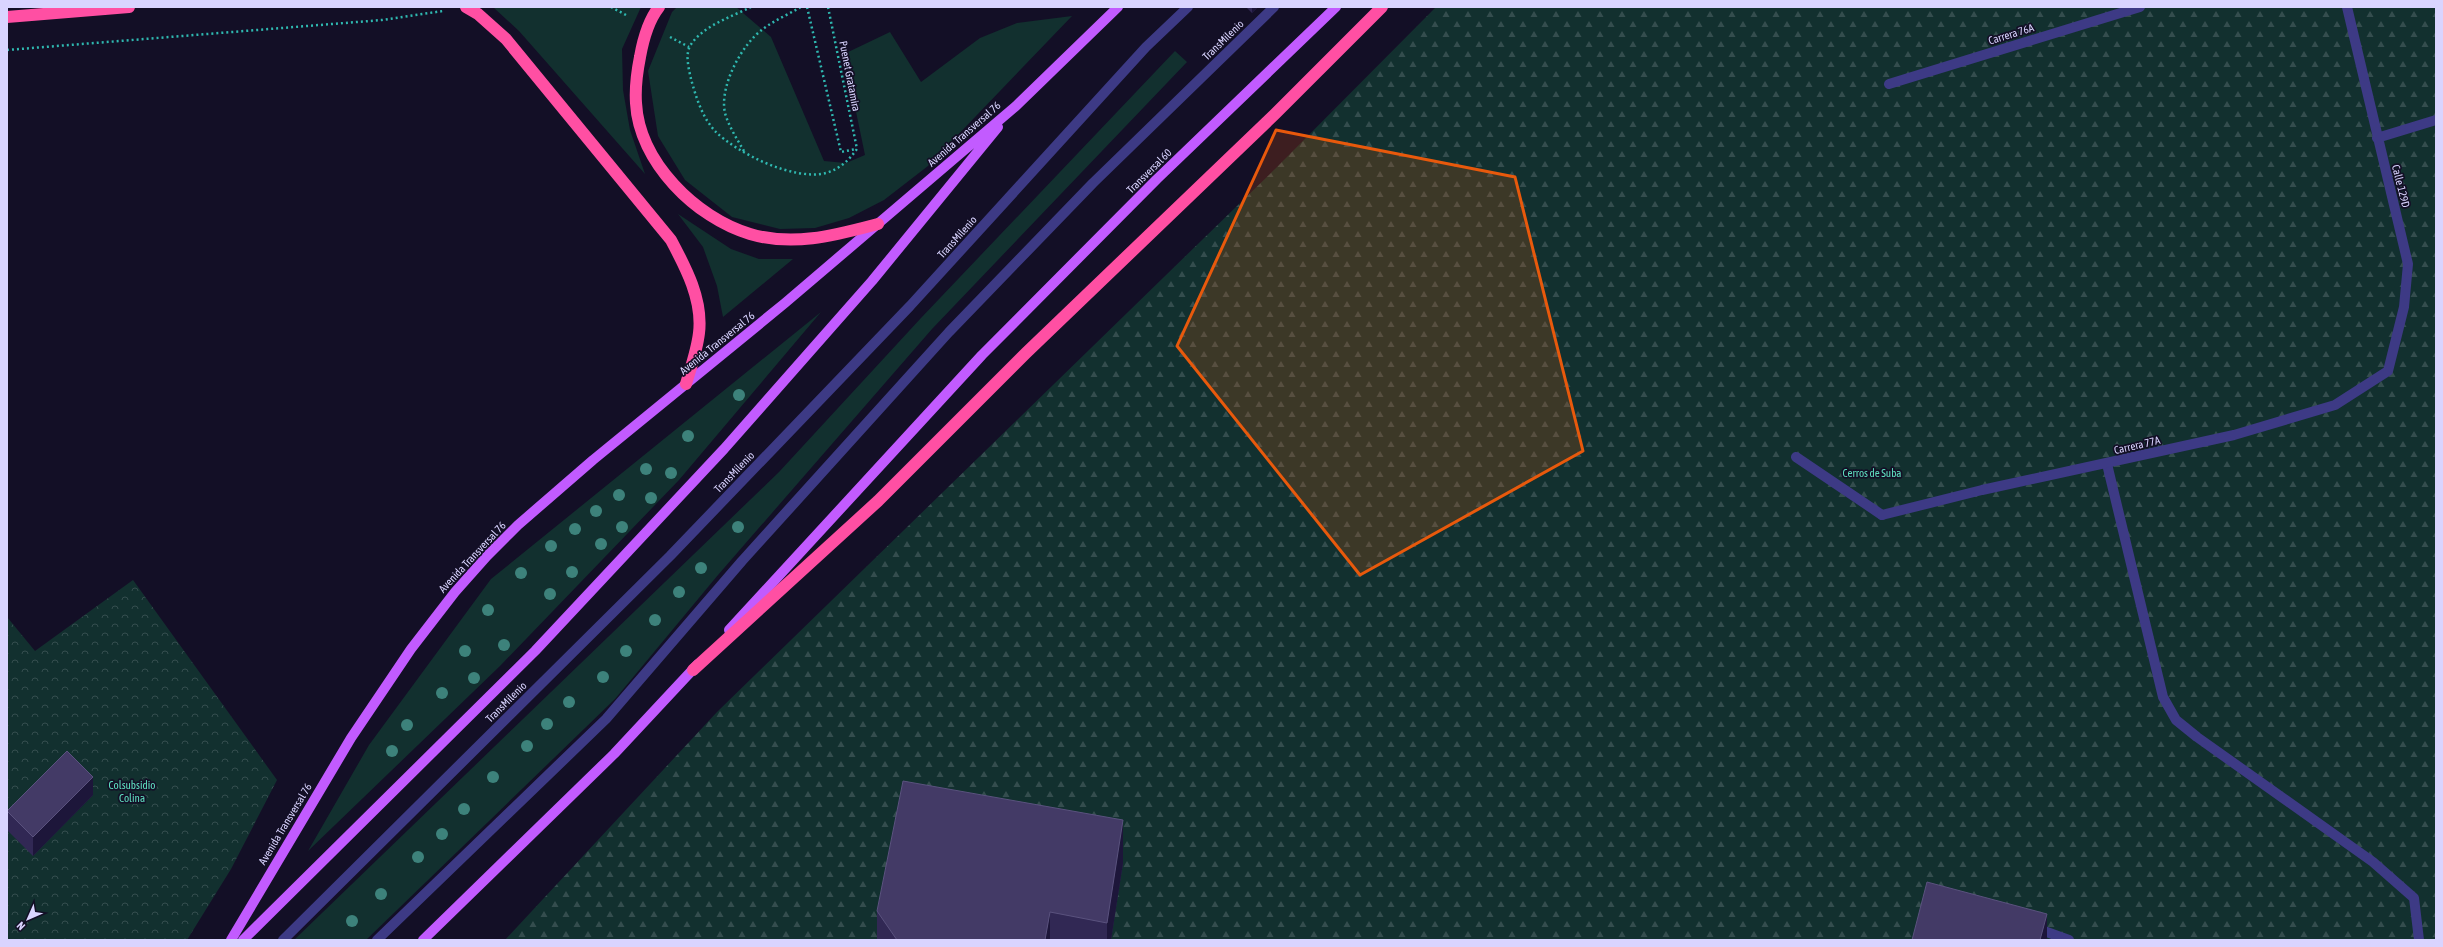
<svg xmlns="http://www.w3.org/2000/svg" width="2443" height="947" font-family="'Asap Condensed',sans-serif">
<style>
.grass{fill:#12302f}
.forest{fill:url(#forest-firs)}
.park{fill:url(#park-crowns)}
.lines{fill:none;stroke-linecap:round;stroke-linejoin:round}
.path{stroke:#2fb8b0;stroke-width:2.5;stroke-dasharray:2 3;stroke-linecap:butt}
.lane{stroke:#3d3a85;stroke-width:10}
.street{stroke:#3d3a85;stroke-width:10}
.primary{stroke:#c25bff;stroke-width:10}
.highway{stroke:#ff4fa3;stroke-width:12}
.tree{fill:#3d827b}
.wall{fill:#312854}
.shaded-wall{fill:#1d163a}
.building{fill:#433a66;stroke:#5a527e}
.marked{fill:#e8590c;fill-opacity:0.2;stroke:#e8590c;stroke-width:3;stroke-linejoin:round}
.labels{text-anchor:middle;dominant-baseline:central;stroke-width:3.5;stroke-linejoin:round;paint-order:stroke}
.street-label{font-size:11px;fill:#d9d4ff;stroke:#130f26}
.park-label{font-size:11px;fill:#5fe0c0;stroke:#130f26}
</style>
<defs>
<pattern id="forest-firs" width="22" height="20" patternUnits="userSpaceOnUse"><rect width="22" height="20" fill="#12302f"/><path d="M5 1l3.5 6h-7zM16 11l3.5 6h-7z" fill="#344d4e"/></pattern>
<pattern id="park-crowns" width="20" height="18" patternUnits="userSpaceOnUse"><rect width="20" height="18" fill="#12302f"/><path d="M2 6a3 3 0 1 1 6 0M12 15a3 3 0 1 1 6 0" fill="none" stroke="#344d4e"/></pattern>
</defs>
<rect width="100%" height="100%" fill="#130f26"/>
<!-- grass -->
<path class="grass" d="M493,7H641L622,49L623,90L630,130L645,174L519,31Z
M677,7H736L771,37L824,161L846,163L865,155L844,54L890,32L921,82L980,38L1017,23L1072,16L928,166L884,200L849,218L815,228L780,229L732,217L685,180L658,136L648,71L672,12Z
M1175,51L1187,62L932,329L718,575L615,699L366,940H294L779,472L921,318Z
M678,214L731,249L759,259H793L723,317L717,286L703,247Z
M821,312L679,480L500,666L308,851L369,745L491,579Z"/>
<!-- forest -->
<path class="forest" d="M1436,7H2436V940H505L717,712L1276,168Z"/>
<!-- park -->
<path class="park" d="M133,580L277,780L231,869L187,940H7V617L35,651Z"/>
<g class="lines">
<!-- path -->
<path class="path" d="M611,7L626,15
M751,7C731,17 702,26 690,46C685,55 689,70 691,79C696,97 702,117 715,131C738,154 794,181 826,173C840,169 849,160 857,149
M807,7L841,152L856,149
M828,7L857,149
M670,37L689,47
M7,50L382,20L443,11
M744,151C737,139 729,127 725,113C719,86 742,44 763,29C775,20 789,14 801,7"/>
<!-- lane -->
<path class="lane" d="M1796,457L1882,515
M2107,464L2163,697L2176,720L2197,737L2373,862L2414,898L2419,940
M2044,931L2069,940
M283,940L670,556L910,306L1146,47L1188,7
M377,940L606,719L742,561L949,332L1093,183L1274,7"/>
<!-- street -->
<path class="street" d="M1889,84L2140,7
M2377,138L2436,120
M1882,515L1982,490L2234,435L2335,405L2388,371L2404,307L2408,264L2347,7"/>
<!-- primary -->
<path class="primary" d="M729,630L982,355L1157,179L1336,7
M231,940L351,738L411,649L455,592L487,556L518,525L593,460L785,303L1016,106L1118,7
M243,940L535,651L724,449L872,281L998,127
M423,940L614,754L698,664"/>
<!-- highway -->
<path class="highway" d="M466,7L478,14L506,39L671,240C686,268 703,300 699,333C697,350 691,367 686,384
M659,7C648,21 643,40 640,57C637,72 635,88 636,103C639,162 696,218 750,234C794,247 836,235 878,224
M7,17L129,7
M693,670L878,501L1026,353L1275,114L1382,7"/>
</g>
<!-- trees -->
<g class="tree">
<circle cx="739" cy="395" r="6"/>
<circle cx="688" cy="436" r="6"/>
<circle cx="646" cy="469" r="6"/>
<circle cx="671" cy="473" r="6"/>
<circle cx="619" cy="495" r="6"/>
<circle cx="651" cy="498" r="6"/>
<circle cx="596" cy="511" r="6"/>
<circle cx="622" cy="527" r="6"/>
<circle cx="738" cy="527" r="6"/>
<circle cx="575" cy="529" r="6"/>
<circle cx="601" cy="544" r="6"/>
<circle cx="551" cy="546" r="6"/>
<circle cx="701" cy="568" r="6"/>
<circle cx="572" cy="572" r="6"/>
<circle cx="521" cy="573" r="6"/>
<circle cx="679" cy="592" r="6"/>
<circle cx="550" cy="594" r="6"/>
<circle cx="488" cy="610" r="6"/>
<circle cx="655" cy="620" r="6"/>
<circle cx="504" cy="645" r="6"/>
<circle cx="465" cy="651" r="6"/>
<circle cx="626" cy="651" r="6"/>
<circle cx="603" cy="677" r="6"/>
<circle cx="474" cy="678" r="6"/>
<circle cx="442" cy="693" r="6"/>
<circle cx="569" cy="702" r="6"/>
<circle cx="547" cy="724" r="6"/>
<circle cx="407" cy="725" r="6"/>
<circle cx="527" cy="746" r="6"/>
<circle cx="392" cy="751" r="6"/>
<circle cx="493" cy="777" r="6"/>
<circle cx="464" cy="809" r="6"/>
<circle cx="442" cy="834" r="6"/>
<circle cx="418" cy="857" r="6"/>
<circle cx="381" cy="894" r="6"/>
<circle cx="352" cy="921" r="6"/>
</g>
<!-- wall -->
<path class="wall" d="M1246,7H1258L1252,13Z
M93,795L33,856L7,830V811Z
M1123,863L1111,940H877V911Z"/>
<!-- shaded-wall -->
<path class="shaded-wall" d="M1252,7H1258L1252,13Z
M93,777V795L33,856V837Z
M1123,820V863L1111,940H1107V923Z
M1050,912V940H1045Z
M2047,914V940H2040Z"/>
<!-- building -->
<path class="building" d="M67,751L93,777L33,837L7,811Z
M903,781L1123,820L1107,923L1050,912L1045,940H897L877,911Z
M1927,882L2047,914L2040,940H1912Z"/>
<!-- marked area -->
<path class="marked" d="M1276,130L1515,177L1583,451L1360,575L1177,346Z"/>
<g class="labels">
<!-- street labels -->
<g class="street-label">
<text transform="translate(2011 34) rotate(-17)">Carrera 76A</text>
<text transform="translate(1223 40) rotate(-44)">TransMilenio</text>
<text transform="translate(850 76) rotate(79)">Puenet Gratamira</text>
<text transform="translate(964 134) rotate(-41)">Avenida Transversal 76</text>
<text transform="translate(1149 171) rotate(-45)">Transversal 60</text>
<text transform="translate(2401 186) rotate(76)">Calle 129D</text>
<text transform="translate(957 237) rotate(-48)">TransMilenio</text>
<text transform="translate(717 343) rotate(-39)">Avenida Transversal 76</text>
<text transform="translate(2137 445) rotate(-13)">Carrera 77A</text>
<text transform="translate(734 472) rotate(-46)">TransMilenio</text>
<text transform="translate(472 557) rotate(-47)">Avenida Transversal 76</text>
<text transform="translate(506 702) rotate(-45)">TransMilenio</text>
<text transform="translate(285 824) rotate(-59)">Avenida Transversal 76</text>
</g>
<!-- park labels -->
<g class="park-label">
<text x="1872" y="473">Cerros de Suba</text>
<text x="132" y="785">Colsubsidio<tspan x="132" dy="13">Colina</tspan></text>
</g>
</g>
<!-- border -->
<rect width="2443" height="947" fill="none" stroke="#d9d4ff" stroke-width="16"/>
<!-- north arrow -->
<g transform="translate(28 919) rotate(225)" stroke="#130f26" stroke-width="3" paint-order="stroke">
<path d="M0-3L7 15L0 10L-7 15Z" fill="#d9d4ff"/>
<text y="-6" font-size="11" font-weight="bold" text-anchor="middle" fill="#d9d4ff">N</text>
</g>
</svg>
